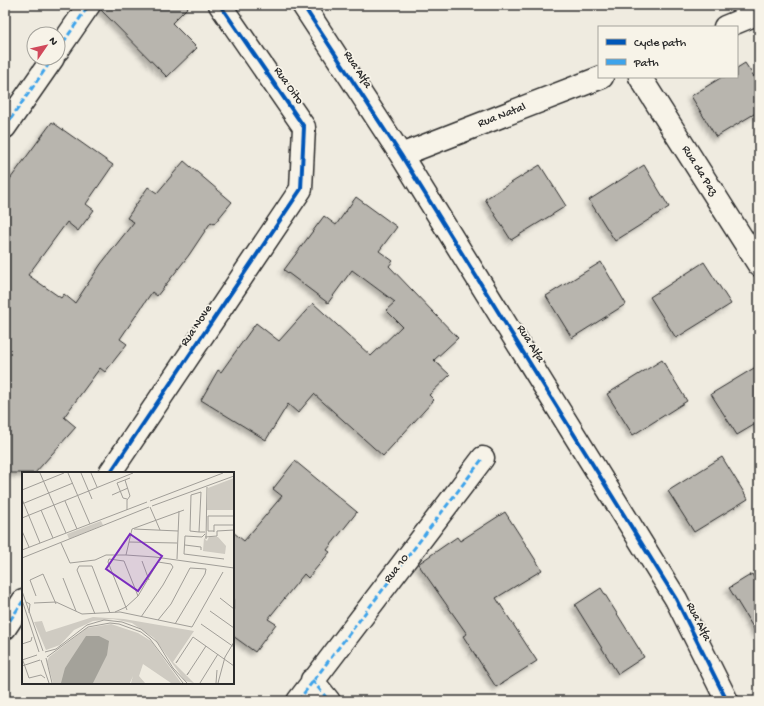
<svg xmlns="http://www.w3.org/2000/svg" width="764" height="706" font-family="'Gochi Hand',sans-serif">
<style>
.building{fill:#b8b5ae;stroke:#2b2b2b;filter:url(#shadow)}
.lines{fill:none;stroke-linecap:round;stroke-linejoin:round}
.street-casing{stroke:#2b2b2b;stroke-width:25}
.street{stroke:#f7f3e8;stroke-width:22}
.quiet{stroke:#3ea3eb;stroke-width:3;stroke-dasharray:6 3;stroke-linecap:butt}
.cycleway-casing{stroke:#f7f3e8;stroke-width:6}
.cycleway{stroke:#0057b8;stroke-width:4}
.labels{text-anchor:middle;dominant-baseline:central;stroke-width:3.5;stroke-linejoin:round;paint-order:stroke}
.street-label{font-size:12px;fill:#2b2b2b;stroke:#f7f3e8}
.inset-road{fill:none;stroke:#a19e98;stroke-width:1}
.view{fill:#7b2cbf;fill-opacity:0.15;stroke:#7b2cbf;stroke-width:2}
.inset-edge{fill:none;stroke:#2b2b2b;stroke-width:2}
</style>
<defs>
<filter id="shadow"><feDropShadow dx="-3.5" dy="3.5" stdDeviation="2" flood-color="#0004"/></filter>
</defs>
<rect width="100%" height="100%" fill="#efebe0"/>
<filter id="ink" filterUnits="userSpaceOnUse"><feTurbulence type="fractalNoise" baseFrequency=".025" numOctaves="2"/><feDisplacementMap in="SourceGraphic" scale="8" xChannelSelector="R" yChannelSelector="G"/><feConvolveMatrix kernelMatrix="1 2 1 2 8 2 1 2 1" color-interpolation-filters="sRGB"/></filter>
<g filter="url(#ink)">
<!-- building -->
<path class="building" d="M101,5H190L172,23L197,48L167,77L100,9Z
M745,63L759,84V111L716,137L691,96L722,77H737V68Z
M52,122L113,165L86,204L94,210L78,231L67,222L28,275L61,298L64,294L75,303L101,264L134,222L127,218L148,187L157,193L184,161L232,202L214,224L211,222L189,255L157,296L152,292L120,339L127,344L105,372L100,368L64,417L76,427L35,473H5V186Z
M540,165L566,206L511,240L485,199Z
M644,165L669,207L615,241L589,200Z
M356,197L397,227L379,251L393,261L389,266L458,338L434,360L450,375L429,395L434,400L383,456L314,394L298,413L288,404L266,440L201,400L218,370L221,372L256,323L279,341L313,303L371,356L402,326L386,310L395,302L352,270L328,303L284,270L324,216L336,225Z
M601,262L626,304L572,338L546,296Z
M704,262L731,304L676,338L650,297Z
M662,360L687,401L633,435L607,394Z
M759,365V422L737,435L711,394Z
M722,457L748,499L694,532L668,491Z
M295,461L357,512L327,550L330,552L308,578L304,574L268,619L276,624L255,652L233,636V532L244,541L282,496L273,489Z
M505,512L542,570L496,598L537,661L496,687L463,636L467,634L418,564L457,537L460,541Z
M752,574L759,587V637L729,588Z
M601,588L644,657L618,674L575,605Z"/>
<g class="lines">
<!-- street casing -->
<g class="street-casing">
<path id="street" d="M303,5L401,155L676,599L727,701
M725,27L759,13
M58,50L89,5
M640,77L759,265
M5,127L53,58
M401,155L602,77
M110,473L301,189L304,127L220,5
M5,628L23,601
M312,680L329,701
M298,701L483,458"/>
</g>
<!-- street -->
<use href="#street" class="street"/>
<!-- quiet -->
<path class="quiet" d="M58,50L89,5
M5,127L53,58
M5,628L23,601
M312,680L329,701
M298,701L483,458"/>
<!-- cycleway casing -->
<g class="cycleway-casing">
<path id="cycleway" d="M303,5L401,155L676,599L727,701
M110,473L301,189L304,127L220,5"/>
</g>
<!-- cycleway -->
<use href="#cycleway" class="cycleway"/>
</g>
</g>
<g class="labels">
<!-- street labels -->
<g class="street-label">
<text transform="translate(357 70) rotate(57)">Rua Alfa</text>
<text transform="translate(288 86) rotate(55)">Rua Oito</text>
<text transform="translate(502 116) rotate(-21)">Rua Natal</text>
<text transform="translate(699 171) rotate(58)">Rua da Paz</text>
<text transform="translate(197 326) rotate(-56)">Rua Nove</text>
<text transform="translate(530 344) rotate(58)">Rua Alfa</text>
<text transform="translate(397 569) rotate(-52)">Rua 10</text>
<text transform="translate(698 622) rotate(63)">Rua Alfa</text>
</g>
</g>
<!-- overview -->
<g transform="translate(22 472)">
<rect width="212" height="212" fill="#efebe0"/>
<path d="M212,6V38H185L186,16ZM79,49L81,53L47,67L45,62ZM187,65H196L204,74L203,82L181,79L182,66L185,69ZM71,145L102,147L172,159L151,190L172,211L163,209L132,166L110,151L91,147L71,149L52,158L38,173L24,178L12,150L20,149L24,160ZM89,152L116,161L129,169L159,211H149L121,192L117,204L123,211H109L111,204L108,211H31L25,189L27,185L65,156Z" fill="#cfcbc2"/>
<path d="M64,164H77L87,169L85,183L71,211H39L43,196Z" fill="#a4a29a"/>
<path class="inset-road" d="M18,1L44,61M46,1L68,52M59,1L70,27M69,1L75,15M103,8L108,24L105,28V38M0,18L42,1M90,23L106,16M0,27L18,71M105,27L101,26L95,11L108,6M43,29L55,57M128,29L201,1M0,32L51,11M130,34L212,4M128,35L138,58M19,38L31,66M0,46L111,1M110,57L162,38M112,57L156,59M0,59L7,75M192,59H186V44H212M177,60L179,20L169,23L168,59L177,60H183M192,60V53H212M183,62L180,65L163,64L162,82L202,87M183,65L195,64V59L212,58M184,67L185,15M107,70L155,71M39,71L48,91L73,88L84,83H104L133,85L212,96M163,73L179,75V78M0,78L125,30M104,83L110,57M0,86L127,35M155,87L157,39M120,89L127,108M41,106L54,139M0,119L21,179M14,124L8,108L21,102L34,132M198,126L212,137M0,128L17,180M4,130L8,132L7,141M12,131L34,130L60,142L98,140L170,155L201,100M105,138L86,90L87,87L102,89L116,124M188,139L212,156M93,140L104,135L116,124L136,90L149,92L151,95L141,113L119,145M73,142L55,98L57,94H70L88,141M136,148L149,132L168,96L184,97L183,102L153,152M179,152L212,175M0,172L9,169L10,165M23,180L34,177L65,153L82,148L100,150L119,157L135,170L151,196L165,211M25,185L66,155L88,151L97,152L119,160L128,167L161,211M0,186L7,206L19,203L23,206M24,186L30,211M0,188L15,183M19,188L27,211M156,188L154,191L171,165L212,194M0,194L18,188M167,200L165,203L184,174M178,211L196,182M194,211L195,198M196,211L203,185L212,170"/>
<path class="view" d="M108,62L140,84L116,119L84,97Z"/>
<rect width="212" height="212" class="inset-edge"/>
</g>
<!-- margin -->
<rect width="764" height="706" fill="none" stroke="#f7f3e8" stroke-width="20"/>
<rect x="10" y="10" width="744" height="686" fill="none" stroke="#2b2b2b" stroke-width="1.5" filter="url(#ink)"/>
<!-- legend -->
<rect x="598" y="26" width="140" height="52" fill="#f7f3e8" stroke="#a5a39c"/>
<rect x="606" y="39" width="20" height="6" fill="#0057b8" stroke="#a5a39c"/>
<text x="634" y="46" font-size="12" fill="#2b2b2b">Cycle path</text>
<rect x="606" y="59" width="20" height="6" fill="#3ea3eb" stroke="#a5a39c"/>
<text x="634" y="66" font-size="12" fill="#2b2b2b">Path</text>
<!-- north arrow -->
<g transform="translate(46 46) rotate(56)"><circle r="19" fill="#f7f3e8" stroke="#a5a39c"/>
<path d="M0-3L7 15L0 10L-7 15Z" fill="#d1495b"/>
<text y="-6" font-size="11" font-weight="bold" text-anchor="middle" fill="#2b2b2b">N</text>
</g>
</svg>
